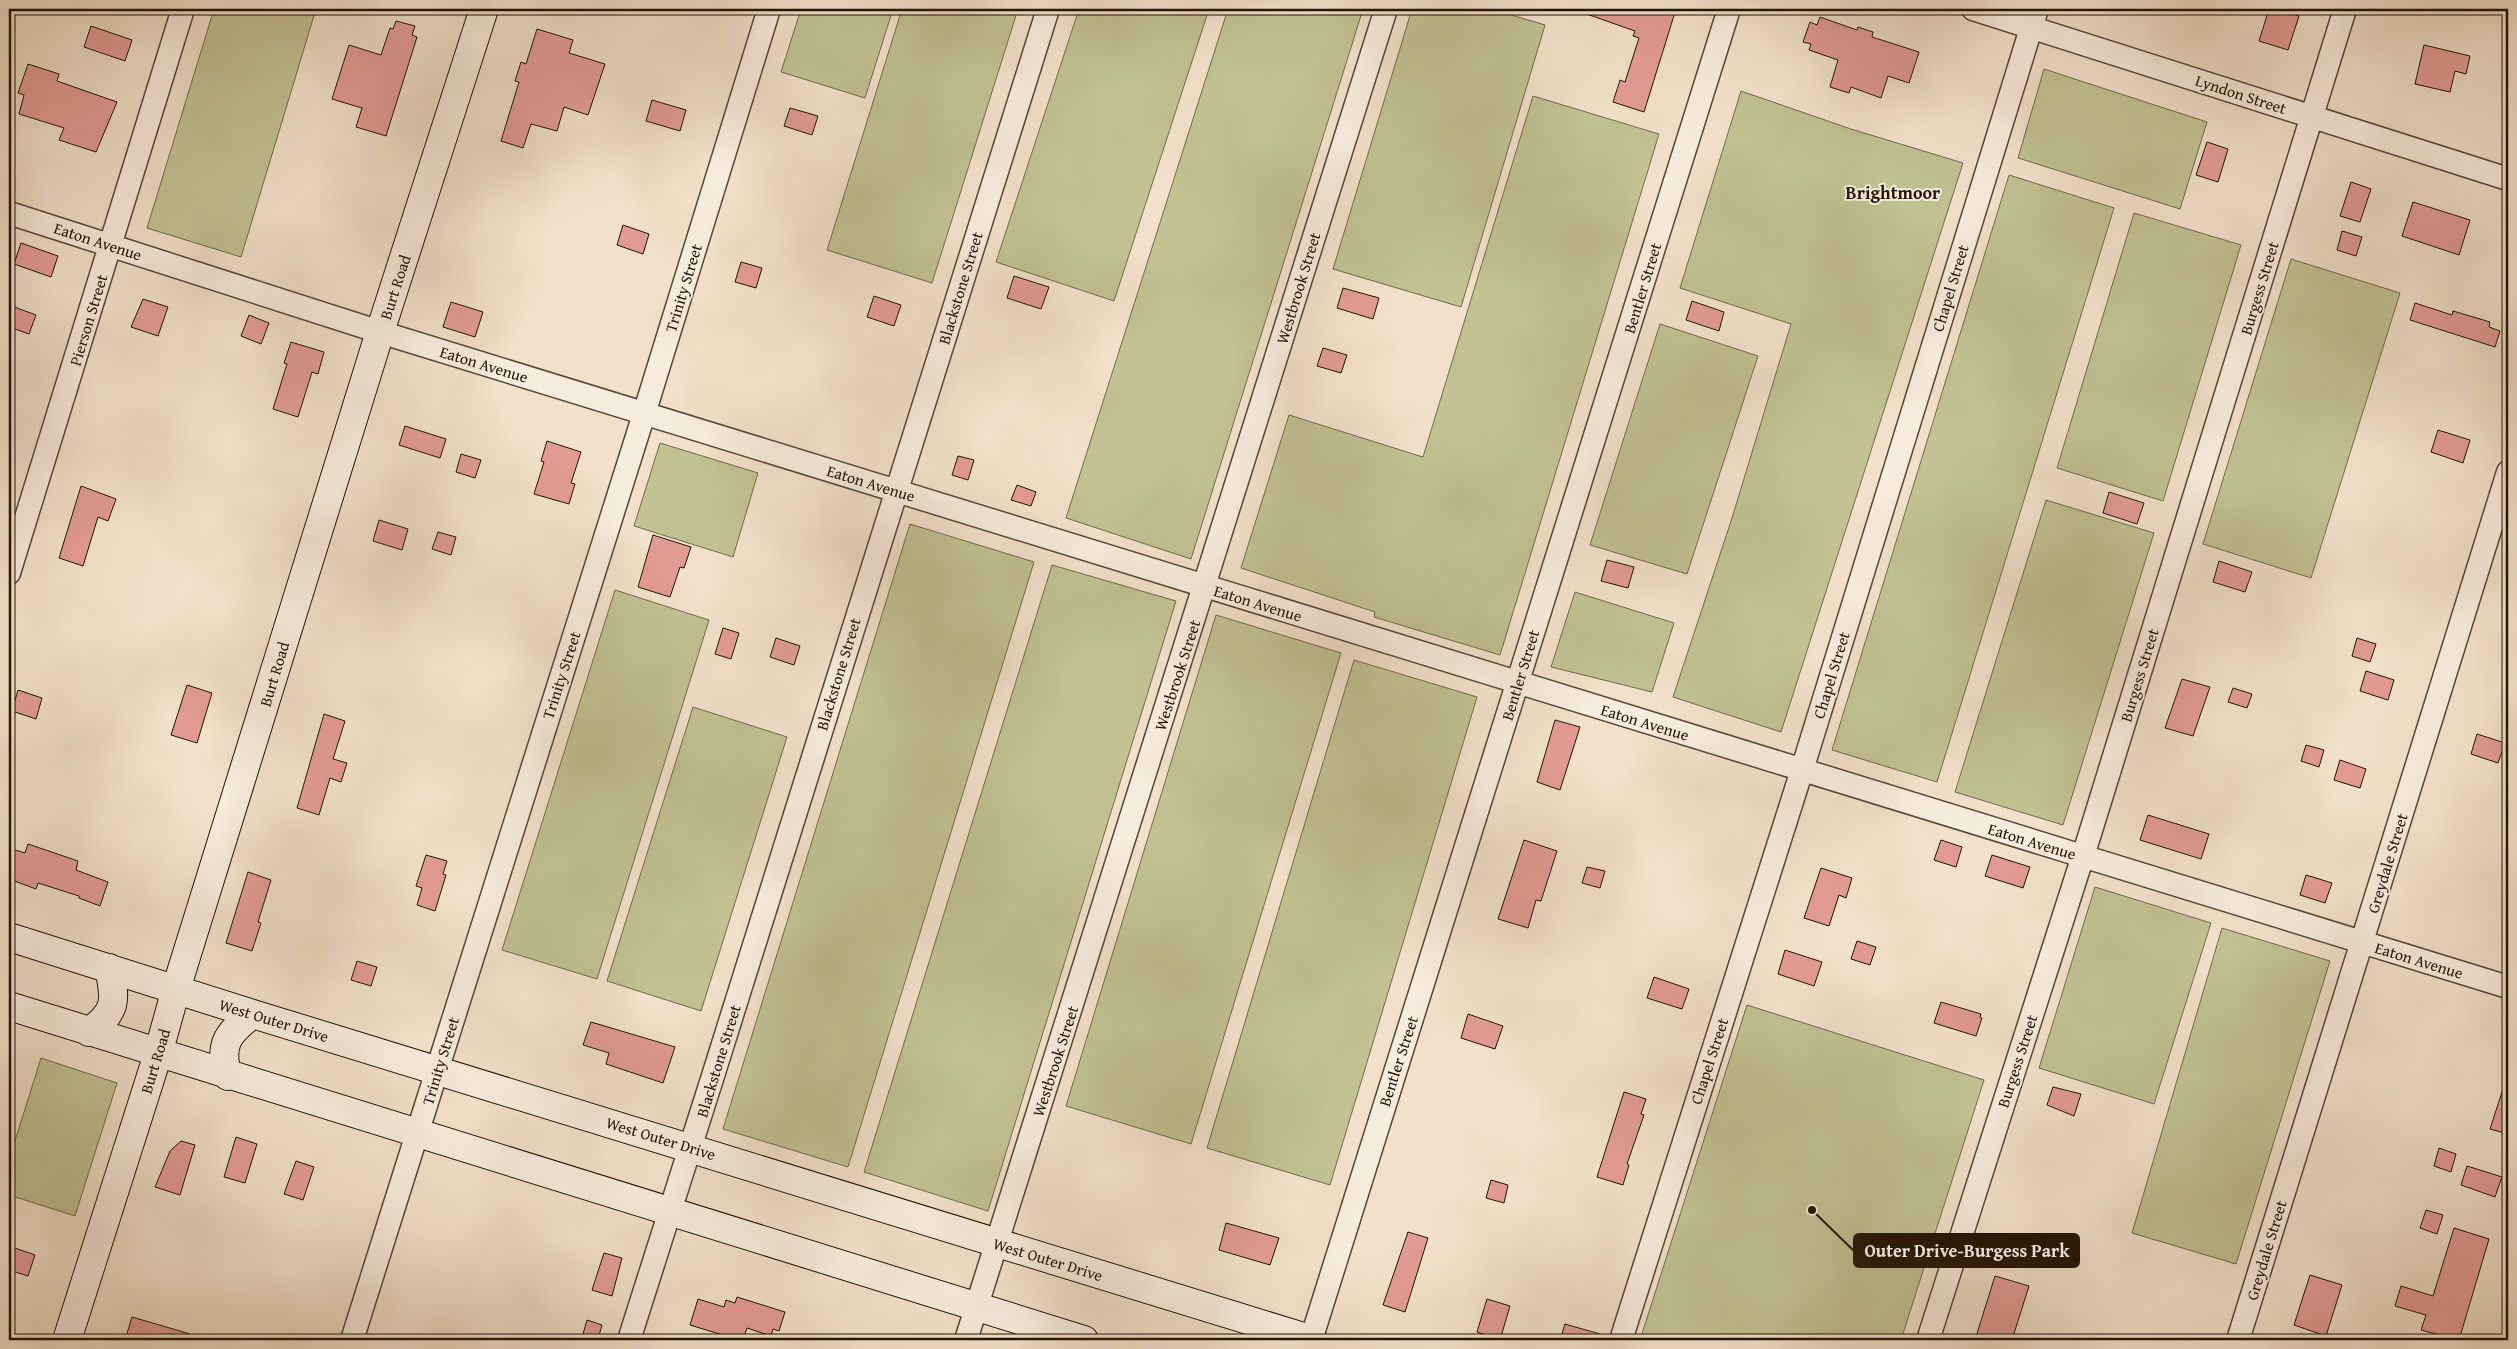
<svg xmlns="http://www.w3.org/2000/svg" width="2517" height="1349" font-family="'Gentium Book Plus',serif">
<style>
.green{fill:#c1c192;stroke:#706a4c}
.building{fill:#e29b94;stroke:#201407}
.lines{fill:none;stroke-linecap:round;stroke-linejoin:round}
.street-casing{stroke:#544738;stroke-width:25}
.secondary-casing{stroke:#201407;stroke-width:30}
.street{stroke:#f6ecdd;stroke-width:22}
.secondary{stroke:#f6ecdd;stroke-width:28}
.labels{text-anchor:middle;dominant-baseline:central;stroke-width:4;stroke-linejoin:round;paint-order:stroke}
.street-label{font-size:16px;fill:#201407;stroke:#f6ecdd}
.neighbourhood-label{font-size:18px;font-weight:bold;fill:#201407;stroke:#f6ecdd}
.leader{fill:none;stroke:#201407;stroke-width:2}
.callout-dot{fill:#201407;stroke:#f6ecdd;stroke-width:2}
.callout{fill:#201407;stroke:#201407;stroke-width:2}
.callout-label{font-size:18px;text-anchor:middle;font-weight:bold;fill:#fff}
</style>
<rect width="100%" height="100%" fill="#f1e1ca"/>
<filter id="stains"><feTurbulence type="fractalNoise" baseFrequency=".004" numOctaves="4"/><feColorMatrix values="0 0 0 0 .2 0 0 0 0 .09 0 0 0 0 .02 0 0 0 .5 -.17"/></filter>
<radialGradient id="worn" r=".72"><stop offset=".6" stop-color="#630" stop-opacity="0"/><stop offset="1" stop-color="#630" stop-opacity=".3"/></radialGradient>
<!-- green -->
<path class="green" d="M214,9H316L241,257L147,228Z
M801,9H893L865,98L781,72Z
M902,9H1018L932,283L827,250Z
M1079,9H1209L1114,301L996,262Z
M1228,9H1363L1191,559L1066,518Z
M1412,9H1491L1545,25L1461,307L1333,269Z
M2044,69L2207,122L2180,209L2018,158Z
M1741,91L1851,129L1963,163L1781,732L1673,697L1732,518L1791,324L1680,288Z
M1533,96L1659,134L1500,655L1374,617L1375,612L1241,568L1289,415L1423,457Z
M2009,175L2114,208L1937,782L1832,750Z
M2134,213L2241,245L2163,501L2057,468Z
M2291,259L2400,293L2311,578L2203,544Z
M1660,324L1758,356L1687,574L1590,545Z
M660,443L758,473L733,557L634,526Z
M2046,500L2154,533L2063,825L1955,792Z
M910,524L1034,562L848,1167L723,1129Z
M1052,565L1176,601L988,1211L864,1172Z
M615,590L709,620L597,979L502,950Z
M1575,592L1674,623L1652,692L1551,667Z
M1216,615L1341,653L1191,1144L1066,1106Z
M1354,660L1477,697L1330,1185L1207,1148Z
M693,707L787,737L701,1011L607,981Z
M2095,887L2211,923L2154,1104L2039,1068Z
M2222,928L2330,961L2236,1264L2132,1233Z
M1747,1005L1984,1080L1901,1340H1640Z
M41,1058L117,1083L75,1216L9,1195V1160Z"/>
<!-- building -->
<path class="building" d="M1578,9H1676L1644,112L1613,102L1620,80L1625,82L1639,38L1633,36L1635,31L1578,11Z
M2269,9H2277L2299,16L2288,50L2259,41Z
M1820,17L1857,30L1858,27L1873,32L1872,37L1919,52L1909,83L1888,76L1881,98L1851,87L1849,93L1830,87L1838,60L1809,50L1811,44L1803,42L1810,22L1817,25Z
M396,21L415,26L412,35L417,37L386,136L356,127L362,108L332,99L349,45L381,55L390,28L393,29Z
M91,26L132,40L125,61L84,47Z
M537,29L573,40L569,53L605,64L588,115L564,107L557,131L531,124L523,148L501,141L519,82L515,81L521,62L526,64Z
M2424,45L2470,56L2466,74L2455,71L2450,92L2415,84Z
M28,64L59,74L57,81L117,102L96,152L59,140L64,128L19,114L24,95L18,93Z
M652,100L686,110L680,131L646,121Z
M790,108L818,116L812,135L784,126Z
M2207,142L2228,149L2218,182L2196,175Z
M2351,182L2371,189L2360,222L2340,216Z
M2413,202L2470,220L2459,255L2402,236Z
M623,225L649,234L643,254L617,245Z
M2342,231L2362,237L2356,256L2337,250Z
M21,243L58,256L51,277L14,264Z
M741,262L762,268L756,288L735,282Z
M1014,276L1049,287L1041,309L1007,298Z
M1343,288L1379,298L1373,319L1337,308Z
M874,296L901,305L894,326L867,317Z
M143,299L168,307L158,336L131,327Z
M1692,301L1724,312L1719,331L1686,320Z
M451,302L483,312L475,337L443,327Z
M2415,303L2452,315L2453,311L2490,322L2489,327L2500,331L2495,347L2410,320Z
M9,305L36,315L29,334L9,327Z
M249,315L269,323L261,344L241,336Z
M291,342L324,352L318,374L312,372L298,417L273,409L287,364L284,363Z
M1323,348L1347,355L1341,373L1317,366Z
M405,426L446,439L440,458L399,445Z
M2438,430L2470,440L2463,463L2431,452Z
M547,441L581,452L571,483L575,484L569,504L534,494L544,462L541,461Z
M461,454L481,460L475,478L456,472Z
M958,456L974,460L968,480L952,475Z
M1017,485L1036,492L1031,506L1011,500Z
M81,486L116,499L108,521L98,517L83,566L59,558Z
M2109,492L2144,503L2137,524L2103,513Z
M379,520L408,529L402,550L373,541Z
M438,532L456,537L451,555L432,549Z
M653,535L691,547L684,568L680,567L670,597L638,587Z
M1607,560L1634,567L1628,588L1601,581Z
M2219,561L2252,572L2245,592L2213,582Z
M723,628L739,633L731,659L715,654Z
M776,638L800,646L794,665L770,657Z
M2357,638L2376,644L2370,662L2352,656Z
M2366,671L2394,680L2388,700L2360,691Z
M2182,679L2210,687L2193,736L2165,728Z
M187,685L212,693L197,743L171,735Z
M2233,688L2252,694L2247,708L2228,702Z
M18,690L42,698L36,719L12,711Z
M324,714L345,721L333,759L347,763L341,782L330,778L319,815L297,808Z
M1555,720L1580,727L1560,790L1537,782Z
M2477,734L2505,743L2498,763L2471,754Z
M2306,745L2324,750L2319,767L2301,761Z
M2340,760L2366,769L2360,788L2334,780Z
M2148,815L2209,834L2201,859L2140,840Z
M1524,840L1557,851L1541,901L1536,900L1528,928L1498,919Z
M1941,840L1962,847L1956,867L1934,860Z
M28,844L78,861L76,870L108,882L100,906L79,898V896L38,883L36,889L9,879V848L25,853Z
M426,855L447,861L443,874L446,875L435,911L417,905L422,888L416,886Z
M1992,855L2030,867L2023,888L1985,876Z
M1587,867L1605,871L1600,888L1582,883Z
M1821,868L1852,878L1846,898L1839,895L1829,926L1804,918Z
M248,872L271,880L258,922L261,923L252,951L226,943Z
M2306,875L2332,883L2325,903L2300,895Z
M1857,941L1876,947L1870,965L1851,959Z
M1785,950L1822,962L1814,986L1778,974Z
M357,961L377,967L371,986L351,980Z
M1654,977L1689,989L1682,1009L1647,998Z
M1941,1002L1981,1014L1980,1017L1982,1018L1976,1036L1934,1023Z
M1468,1014L1503,1026L1495,1049L1461,1038Z
M591,1022L675,1047L663,1083L606,1064L609,1053L583,1045Z
M2505,1083H2508V1134L2490,1129Z
M2053,1087L2081,1094L2074,1116L2047,1105Z
M1624,1092L1646,1099L1641,1114L1644,1115L1627,1164L1629,1165L1623,1185L1597,1177Z
M236,1137L257,1144L245,1183L224,1177Z
M181,1141L195,1145L180,1195L155,1187L170,1151Z
M2439,1148L2456,1154L2451,1172L2434,1166Z
M296,1161L314,1167L303,1200L284,1194Z
M2467,1166L2502,1177L2495,1197L2461,1185Z
M1491,1180L1508,1185L1504,1203L1486,1198Z
M2426,1210L2443,1215L2437,1234L2420,1228Z
M1226,1223L1279,1238L1270,1265L1219,1250Z
M2454,1228L2489,1239L2459,1340L2421,1330L2426,1315L2395,1306L2401,1286L2433,1296Z
M1408,1232L1428,1238L1405,1312L1383,1305Z
M9,1246L35,1255L28,1276L9,1270Z
M604,1253L622,1258L612,1296L592,1290Z
M2310,1275L2342,1285L2326,1336L2294,1325Z
M1995,1276L2029,1286L2012,1340H1975Z
M737,1297L785,1312L779,1331L773,1329L771,1336L747,1328L743,1340H739L690,1325L698,1299L724,1307L726,1300L735,1303Z
M1487,1299L1510,1306L1500,1340L1477,1332Z
M132,1317L197,1336V1340H125Z
M587,1320L602,1325L598,1339L583,1334Z
M1565,1324L1607,1336L1606,1340H1560Z"/>
<g class="lines">
<!-- street casing -->
<g class="street-casing">
<path id="street" d="M1973,9L2508,179
M9,213L380,332L2508,987
M9,573L183,9
M352,1340L644,414L769,9
M629,1340C771,897 907,452 1048,9
M966,1340L1386,9
M1311,1340L1729,9
M1621,1340L1802,770L2037,9
M1928,1340L2089,837L2345,9
M2238,1340L2508,472"/>
</g>
<!-- secondary casing -->
<g class="secondary-casing">
<path id="secondary" d="M9,937L253,1014L1313,1340
M9,1006L1084,1340
M89,1032C117,1012 116,1000 109,968
M228,1076C218,1045 228,1032 253,1014
M67,1340L158,1054L176,989L380,332L484,9"/>
</g>
<!-- street -->
<use href="#street" class="street"/>
<!-- secondary -->
<use href="#secondary" class="secondary"/>
</g>
<g class="labels">
<!-- street labels -->
<g class="street-label">
<text transform="translate(2241 94) rotate(18)">Lyndon Street</text>
<text transform="translate(98 241) rotate(18)">Eaton Avenue</text>
<text transform="translate(395 287) rotate(-72)">Burt Road</text>
<text transform="translate(683 288) rotate(-73)">Trinity Street</text>
<text transform="translate(960 288) rotate(-73)">Blackstone Street</text>
<text transform="translate(1298 288) rotate(-73)">Westbrook Street</text>
<text transform="translate(1642 288) rotate(-73)">Bentler Street</text>
<text transform="translate(1950 288) rotate(-73)">Chapel Street</text>
<text transform="translate(2259 288) rotate(-73)">Burgess Street</text>
<text transform="translate(88 320) rotate(-73)">Pierson Street</text>
<text transform="translate(484 364) rotate(17)">Eaton Avenue</text>
<text transform="translate(871 483) rotate(17)">Eaton Avenue</text>
<text transform="translate(1258 603) rotate(17)">Eaton Avenue</text>
<text transform="translate(274 674) rotate(-73)">Burt Road</text>
<text transform="translate(838 674) rotate(-73)">Blackstone Street</text>
<text transform="translate(561 675) rotate(-72)">Trinity Street</text>
<text transform="translate(1177 675) rotate(-72)">Westbrook Street</text>
<text transform="translate(1520 675) rotate(-73)">Bentler Street</text>
<text transform="translate(1831 675) rotate(-73)">Chapel Street</text>
<text transform="translate(2139 675) rotate(-73)">Burgess Street</text>
<text transform="translate(1645 722) rotate(17)">Eaton Avenue</text>
<text transform="translate(2032 841) rotate(17)">Eaton Avenue</text>
<text transform="translate(2387 863) rotate(-73)">Greydale Street</text>
<text transform="translate(2419 960) rotate(17)">Eaton Avenue</text>
<text transform="translate(274 1020) rotate(17)">West Outer Drive</text>
<text transform="translate(155 1061) rotate(-73)">Burt Road</text>
<text transform="translate(440 1061) rotate(-73)">Trinity Street</text>
<text transform="translate(718 1061) rotate(-73)">Blackstone Street</text>
<text transform="translate(1055 1061) rotate(-72)">Westbrook Street</text>
<text transform="translate(1398 1061) rotate(-72)">Bentler Street</text>
<text transform="translate(1709 1061) rotate(-72)">Chapel Street</text>
<text transform="translate(2017 1061) rotate(-72)">Burgess Street</text>
<text transform="translate(661 1138) rotate(17)">West Outer Drive</text>
<text transform="translate(2266 1250) rotate(-73)">Greydale Street</text>
<text transform="translate(1048 1259) rotate(17)">West Outer Drive</text>
</g>
<!-- neighbourhood labels -->
<g class="neighbourhood-label">
<text x="1893" y="192">Brightmoor</text>
</g>
</g>
<!-- callouts -->
<path class="leader" d="M1812 1210L1854 1251"/>
<circle class="callout-dot" cx="1812" cy="1210" r="5"/>
<rect class="callout" x="1854" y="1234" width="225" height="33" rx="5"/>
<g class="callout-label">
<text x="1967" y="1257">Outer Drive-Burgess Park</text>
</g>
<!-- margin -->
<rect width="2517" height="1349" fill="none" stroke="#f1e1ca" stroke-width="30"/>
<rect x="10" y="10" width="2497" height="1329" fill="none" stroke="#201407" stroke-width="2.5"/>
<rect x="15" y="15" width="2487" height="1319" fill="none" stroke="#201407"/>
<rect width="100%" height="100%" filter="url(#stains)"/>
<rect width="100%" height="100%" fill="url(#worn)"/>
</svg>
